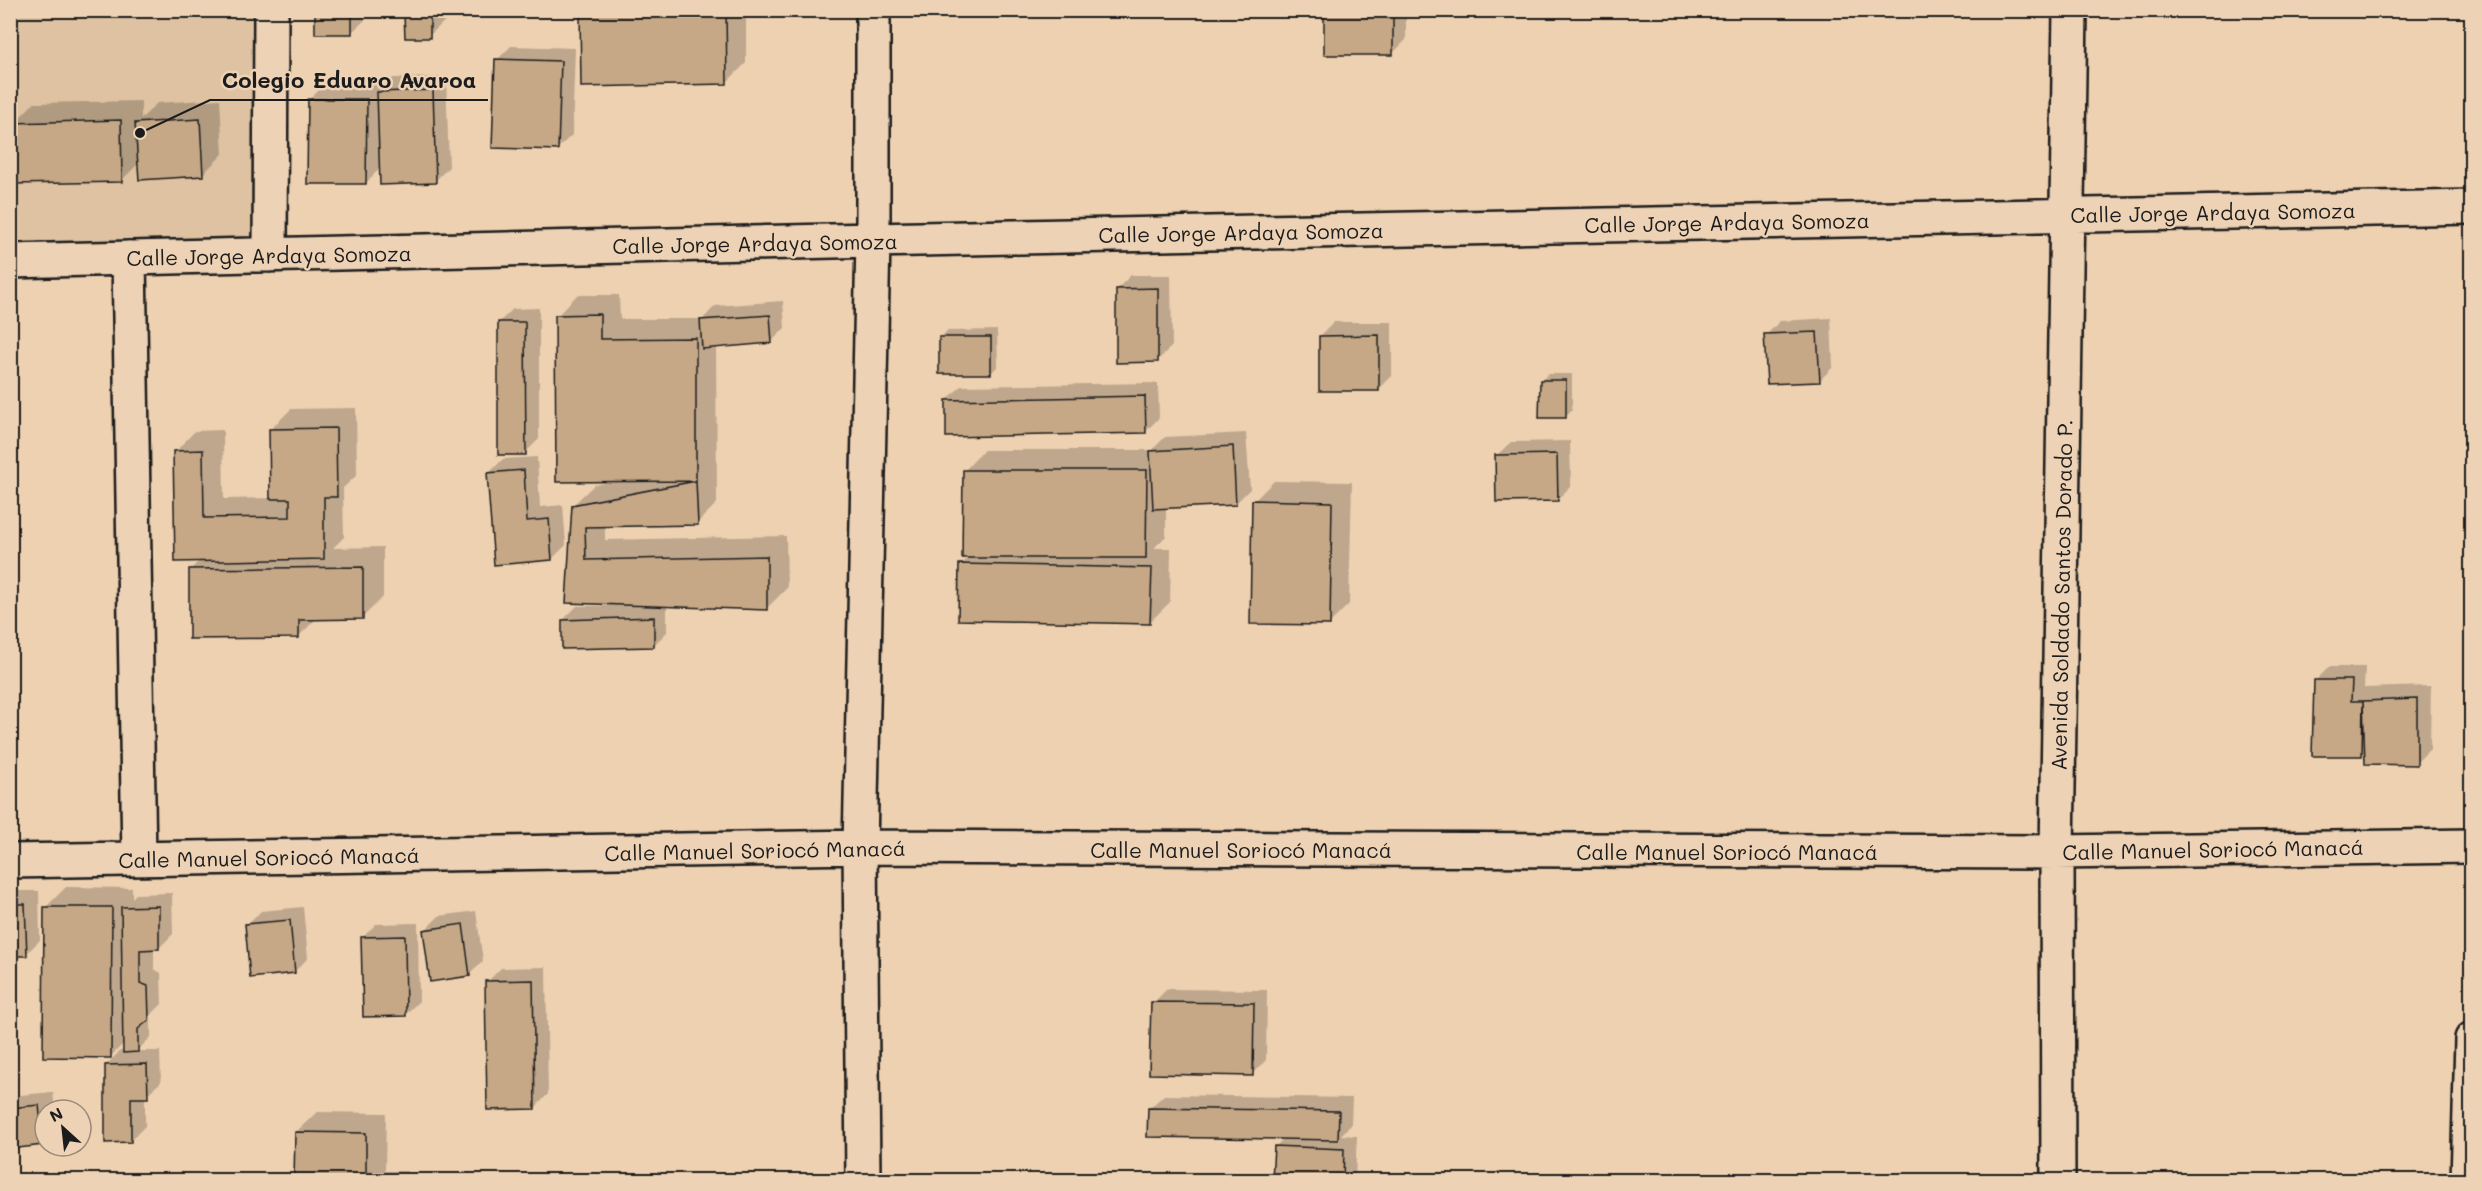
<svg xmlns="http://www.w3.org/2000/svg" width="2482" height="1191" font-family="Mali,sans-serif">
<style>
.built{fill:#dec2a1}
.shadow{fill:#0003}
.building{fill:#c6a886;stroke:#1c1c1c;stroke-width:1.5}
.lines{fill:none;stroke-linecap:round;stroke-linejoin:round}
.street-casing{stroke:#1c1c1c;stroke-width:38}
.secondary-casing{stroke:#1c1c1c;stroke-width:38}
.street{stroke:#edd2b5;stroke-width:33}
.secondary{stroke:#edd2b5;stroke-width:33}
.labels{text-anchor:middle;dominant-baseline:central;stroke-width:5;stroke-linejoin:round;paint-order:stroke}
.street-label{font-size:21px;fill:#1c1c1c;stroke:#edd2b5}
.leader{fill:none;stroke:#1c1c1c;stroke-width:2}
.callout-dot{fill:#1c1c1c;stroke:#edd2b5;stroke-width:2}
.callout-label{font-size:22px;text-anchor:middle;font-weight:bold;fill:#1c1c1c;stroke:#edd2b5;stroke-width:5;stroke-linejoin:round;paint-order:stroke}
</style>
<rect width="100%" height="100%" fill="#eed1b1"/>
<filter id="ink" filterUnits="userSpaceOnUse"><feTurbulence type="fractalNoise" baseFrequency=".0167" numOctaves="2"/><feDisplacementMap in="SourceGraphic" scale="12" xChannelSelector="R" yChannelSelector="G"/><feConvolveMatrix kernelMatrix="1 2 1 2 8 2 1 2 1" color-interpolation-filters="sRGB"/></filter>
<g filter="url(#ink)">
<!-- built -->
<path class="built" d="M10,11H271L270,255L11,261Z"/>
<!-- shadow -->
<path class="shadow" d="M316,10H366V19L352,32Z
M377,10H450V16L429,36L406,13Z
M582,10H746V63L726,83Z
M1326,10H1406V40L1392,54Z
M511,46L575,48L572,135L558,148L497,60Z
M446,77L449,167L435,181L381,167L366,183L310,99L324,85H380V91L393,78Z
M220,99L223,154L203,174L139,163L121,181L14,150L10,153V105H16L17,120L34,103L141,101V119L157,103Z
M1131,275H1171L1172,346L1158,360L1117,289Z
M577,295H619L620,319H703L715,306L783,301L785,328L771,342L716,346L717,503L697,523L605,525V540L786,536L787,588L767,608L667,605V632L654,645L563,620L577,606H607V603L568,602L573,505L594,485L611,482L557,316Z
M539,308V439L525,453L499,322L513,309Z
M1831,318L1833,367L1819,381L1766,335L1780,321Z
M1334,322H1392V376L1378,390L1320,336Z
M997,330L998,366L991,373L940,338L947,331Z
M1548,374H1572V410L1565,417L1541,381Z
M1158,383L1159,418L1145,432L947,400L961,386Z
M356,408L357,475L343,488L344,537L333,548L383,547V597L363,617L317,618L298,637L190,570L200,560L175,452L195,431L223,430L224,499L272,498L271,429L291,409Z
M1246,433L1250,489L1236,503L1166,507V536L1154,548H1171L1170,602L1150,622L961,565L969,557L964,471L984,450H1152L1165,437Z
M1570,441L1571,486L1557,500L1497,455L1511,442Z
M537,457L540,507L563,505L566,545L552,559L489,473L503,459Z
M1274,481L1352,482L1349,604L1329,624L1254,501Z
M2329,667H2365L2364,688L2431,686L2430,749L2416,763L2366,750L2362,755L2315,681Z
M66,887L132,888V898L136,894L172,893L173,934L159,948H154V969L161,973L162,1004L151,1015V1037L137,1051H160L161,1082L145,1096V1126L131,1140L106,1065L120,1051H124V1043L111,1056L46,907Z
M10,891H39L40,940L26,954L10,955Z
M303,907L308,958L294,972L247,925L261,911Z
M476,911L483,961L469,975L425,930L439,916Z
M418,923L419,1001L405,1015L362,938L376,924Z
M546,967L548,1094L535,1108L487,982L501,968Z
M1167,989L1267,990L1266,1060L1252,1074L1153,1003Z
M53,1092L55,1110H45V1141L43,1144L10,1147V1096Z
M1164,1095L1352,1098L1351,1125L1341,1135L1357,1136L1355,1180H1274L1276,1146L1284,1138L1150,1108Z
M317,1112L386,1113L385,1171H408V1180H295L296,1132Z"/>
<!-- building -->
<path class="building" d="M315,10H352V34H315Z
M376,10H430V38H405L404,14H376Z
M580,10H726L727,84L581,87Z
M1324,10H1393V55H1324Z
M1499,10H1584V14Z
M495,59L561,61L558,150L492,148Z
M433,90L436,183L380,185L377,92Z
M308,99H367L366,184H307Z
M200,119L203,176L139,180L135,123Z
M121,120L122,182L13,184L12,123Z
M1158,288V362L1116,363V289Z
M600,314V339L696,338V481L556,482L555,315Z
M770,315L772,343L702,349L700,320Z
M498,322H525L526,455H498Z
M1817,332L1820,382L1767,384L1764,334Z
M1379,335V391H1319V336Z
M939,337H991V374H939Z
M1540,380H1566V418H1539Z
M1145,396L1146,433L946,437V400Z
M336,428L337,497H324V559L175,562L173,451L203,450L204,518L290,517V499H270L269,429Z
M1233,446L1236,505L1153,509L1150,451Z
M1557,454L1558,501L1496,502L1495,455Z
M524,470L527,521L549,519L552,560L494,565L487,473Z
M963,470H1147L1146,558H962Z
M696,481L698,525L585,527L586,560L767,556V610L566,603L572,505Z
M1252,500L1332,502L1330,625L1250,624Z
M959,564L1152,568L1150,624L958,620Z
M363,567V619L299,620V638L189,639V569Z
M654,617V647L562,649V620Z
M2314,680H2352L2351,701H2363L2362,756H2312Z
M2417,699V765L2365,764L2363,701Z
M10,904H25L27,956H10Z
M159,906V949L140,950V983L148,986L149,1020L138,1029V1052L123,1053L121,907Z
M44,907H112L111,1058L43,1057Z
M290,920L295,973L250,978L245,924Z
M463,924L470,976L430,982L423,930Z
M405,936L406,1016L363,1017L361,937Z
M533,980L535,1109L487,1110L485,981Z
M1151,1002L1254,1003L1253,1076L1149,1074Z
M147,1064L148,1098H131V1142L105,1143V1065Z
M39,1105L43,1145L10,1149V1108Z
M1148,1108L1339,1111L1338,1140L1147,1137Z
M295,1132L366,1133V1180H294Z
M1274,1146L1344,1149L1343,1180H1272Z"/>
<g class="lines">
<!-- street casing -->
<g class="street-casing">
<path id="street" d="M270,255L271,10
M129,258L139,859
M10,261L873,240L2472,207
M10,861L860,847L2057,852L2472,846
M863,1180L860,847L873,240V10
M2058,1180L2057,852L2070,10"/>
</g>
<!-- secondary casing -->
<g class="secondary-casing">
<path id="secondary" d="M2468,1180L2472,1039"/>
</g>
<!-- street -->
<use href="#street" class="street"/>
<!-- secondary -->
<use href="#secondary" class="secondary"/>
</g>
</g>
<g class="labels">
<!-- street labels -->
<g class="street-label">
<text transform="translate(2213 212) rotate(-1)">Calle Jorge Ardaya Somoza</text>
<text transform="translate(1727 222) rotate(-1)">Calle Jorge Ardaya Somoza</text>
<text transform="translate(1241 232) rotate(-1)">Calle Jorge Ardaya Somoza</text>
<text transform="translate(755 243) rotate(-1)">Calle Jorge Ardaya Somoza</text>
<text transform="translate(269 255) rotate(-1)">Calle Jorge Ardaya Somoza</text>
<text transform="translate(2061 595) rotate(-89)">Avenida Soldado Santos Dorado P.</text>
<text x="1241" y="849">Calle Manuel Soriocó Manacá</text>
<text transform="translate(2213 849) rotate(-1)">Calle Manuel Soriocó Manacá</text>
<text transform="translate(755 850) rotate(-1)">Calle Manuel Soriocó Manacá</text>
<text x="1727" y="851">Calle Manuel Soriocó Manacá</text>
<text transform="translate(269 857) rotate(-1)">Calle Manuel Soriocó Manacá</text>
</g>
</g>
<!-- callouts -->
<path class="leader" d="M140 133L210 100H488"/>
<circle class="callout-dot" cx="140" cy="133" r="6"/>
<g class="callout-label">
<text x="349" y="88">Colegio Eduaro Avaroa</text>
</g>
<!-- margin -->
<rect width="2482" height="1191" fill="none" stroke="#edd2b5" stroke-width="36"/>
<rect x="18" y="18" width="2446" height="1155" fill="none" stroke="#1c1c1c" stroke-width="2" filter="url(#ink)"/>
<!-- north arrow -->
<g transform="translate(63 1128) rotate(333)"><circle r="28" fill="#edd2b5" stroke="#998978" stroke-width="1.5"/>
<path d="M0-4.5L10 22L0 15L-10 22Z" fill="#1c1c1c"/>
<text y="-9" font-size="16" font-weight="bold" text-anchor="middle" fill="#1c1c1c">N</text>
</g>
</svg>
